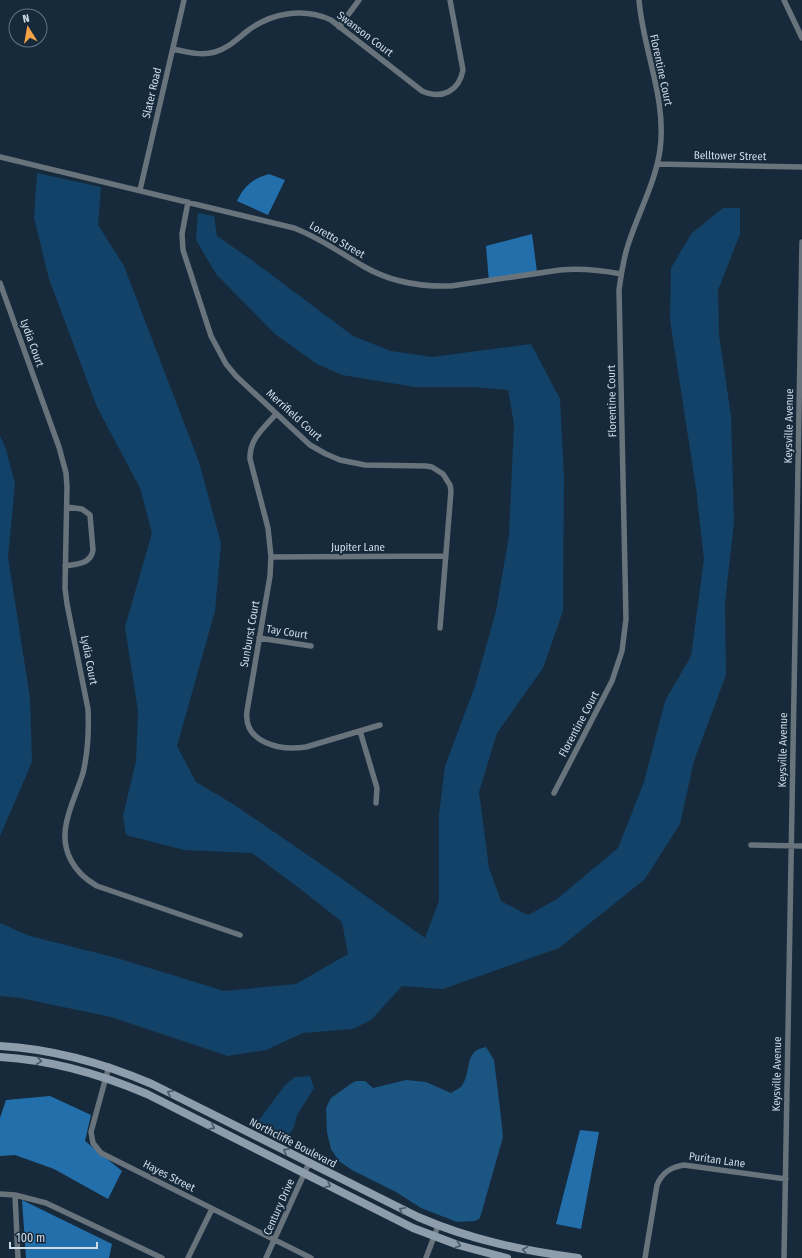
<svg xmlns="http://www.w3.org/2000/svg" width="802" height="1258" font-family="'Fira Sans Condensed',sans-serif">
<style>
.green{fill:#124267}
.forest{fill:#1b5582}
.water{fill:#226fab}
.lines{fill:none;stroke-linecap:round;stroke-linejoin:round}
.minor{stroke:#69737b;stroke-width:5.5}
.secondary{stroke:#8d9dab;stroke-width:8}
.oneway{stroke:#465868}
.labels{text-anchor:middle;dominant-baseline:central;stroke-width:4;stroke-linejoin:round;paint-order:stroke}
.street-label{font-size:11px;fill:#cfdbe7;stroke:#172a3b}
</style>
<rect width="100%" height="100%" fill="#172a3b"/>
<!-- green -->
<path class="green" d="M37,173L101,187L98,225L124,266L199,462L221,543L215,611L177,746L196,782L233,804L328,869L425,938L439,901V815L445,766L475,686L496,611L509,536L514,424L508,390L475,387H415L342,375L317,364L275,334L216,274L196,240L198,213L214,216L217,236L249,258L353,336L391,351L432,357L531,344L560,399L564,477L563,611L543,668L497,733L479,792L489,868L501,901L528,915L557,899L618,848L644,782L665,701L691,656L704,559L696,488L670,320L671,268L691,234L723,208H740V234L718,290L719,335L731,416L734,521L725,603L726,675L694,761L680,824L645,879L559,948L443,989L402,986L371,1020L353,1029L303,1033L266,1050L228,1056L111,1017L20,998L0,996V923L30,936L117,958L224,991L296,984L348,954L342,922L303,891L252,853L184,850L126,835L123,816L136,761L138,711L125,627L152,533L140,488L97,407L49,279L34,218Z
M0,436L6,449L15,484L8,557L30,698L32,762L0,836Z
M310,1076L314,1088L297,1115L294,1127L286,1139L256,1124L285,1085L295,1077Z"/>
<!-- forest -->
<path class="forest" d="M486,1047L494,1060L501,1117L503,1137L480,1218L475,1221L457,1222L421,1208L396,1192L352,1170L339,1161L331,1149L327,1132L326,1108L331,1098L352,1083L356,1081H365L373,1088L406,1080L426,1082L451,1093C455,1090 461,1088 463,1084C472,1068 464,1051 486,1047Z"/>
<!-- water -->
<path class="water" d="M269,174L285,180L268,215L237,201C244,186 252,179 269,174Z
M532,234L537,272L489,282L486,246Z
M50,1096L91,1115L85,1141L122,1171L108,1199L54,1169L15,1155L0,1156V1118L6,1100Z
M580,1130L599,1132L581,1229L556,1224Z
M22,1200L112,1244L109,1258H26Z"/>
<g class="lines">
<!-- minor -->
<path class="minor" d="M784,0L802,38
M339,27L359,0
M173,49C187,52 201,56 215,52C228,48 236,40 246,32C270,13 303,7 331,20L422,91C442,100 459,91 463,70L450,0
M0,157L294,228C320,238 339,252 363,266C390,282 420,287 451,286L560,270C581,268 600,270 621,274
M658,164L802,167
M140,190L184,0
M188,202L182,234L183,250L211,336L226,364L236,376L310,445L326,454L340,460L365,465L426,466L432,467L443,474L450,485L451,491L440,628
M0,283L59,447L66,473L67,487L65,588L67,604L88,709C89,731 88,752 83,773C78,790 69,807 66,825C61,851 74,873 97,886L240,935
M276,414C264,428 249,439 250,459L268,528L271,557L270,576L247,711C243,743 281,751 306,747L380,725
M271,557L446,556
M65,566C77,564 91,564 93,550L90,515L82,509L67,507
M259,638L311,646
M360,731L377,788L376,803
M554,793L612,681L622,651L626,619L619,290C621,275 623,260 628,245C638,213 655,184 660,150C667,99 643,50 639,0
M751,845L802,846
M109,1066L91,1132L93,1143L101,1153L311,1258
M0,1194L15,1195L46,1203L162,1258
M15,1195L18,1258
M188,1258L212,1209
M266,1258L309,1163
M426,1258L438,1226
M645,1258L657,1185C662,1173 670,1167 684,1165L786,1179
M784,1258L802,242"/>
<!-- secondary -->
<path class="secondary" d="M0,1046C54,1049 103,1063 152,1084L418,1217C471,1240 521,1250 578,1258
M0,1057C52,1060 100,1074 147,1094L413,1228L458,1245L507,1258"/>
</g>
<!-- one-way arrows -->
<defs><path id="oneway-chevron" d="M-2-3.5L2.5 0L-2 3.5" fill="none" stroke-width="1.6" stroke-linecap="round" stroke-linejoin="round"/></defs>
<g class="oneway">
<use href="#oneway-chevron" transform="translate(39 1061) rotate(8)"/>
<use href="#oneway-chevron" transform="translate(170 1093) rotate(-153)"/>
<use href="#oneway-chevron" transform="translate(212 1127) rotate(27)"/>
<use href="#oneway-chevron" transform="translate(286 1151) rotate(-153)"/>
<use href="#oneway-chevron" transform="translate(328 1185) rotate(27)"/>
<use href="#oneway-chevron" transform="translate(402 1210) rotate(-153)"/>
<use href="#oneway-chevron" transform="translate(458 1245) rotate(18)"/>
<use href="#oneway-chevron" transform="translate(525 1250) rotate(-170)"/>
</g>
<g class="labels">
<!-- street labels -->
<g class="street-label">
<text transform="translate(365 34) rotate(37)">Swanson Court</text>
<text transform="translate(661 70) rotate(78)">Florentine Court</text>
<text transform="translate(152 93) rotate(-77)">Slater Road</text>
<text transform="translate(730 156) rotate(1)">Belltower Street</text>
<text transform="translate(337 240) rotate(30)">Loretto Street</text>
<text transform="translate(32 343) rotate(70)">Lydia Court</text>
<text transform="translate(612 401) rotate(-91)">Florentine Court</text>
<text transform="translate(294 415) rotate(42)">Merrifield Court</text>
<text transform="translate(789 426) rotate(-89)">Keysville Avenue</text>
<text x="358" y="547">Jupiter Lane</text>
<text transform="translate(287 632) rotate(9)">Tay Court</text>
<text transform="translate(250 634) rotate(-80)">Sunburst Court</text>
<text transform="translate(89 660) rotate(79)">Lydia Court</text>
<text transform="translate(579 724) rotate(-62)">Florentine Court</text>
<text transform="translate(783 750) rotate(-89)">Keysville Avenue</text>
<text transform="translate(777 1074) rotate(-89)">Keysville Avenue</text>
<text transform="translate(293 1143) rotate(27)">Northcliffe Boulevard</text>
<text transform="translate(717 1160) rotate(8)">Puritan Lane</text>
<text transform="translate(169 1176) rotate(27)">Hayes Street</text>
<text transform="translate(279 1207) rotate(-66)">Century Drive</text>
</g>
</g>
<!-- north arrow -->
<g transform="translate(28 28) rotate(349)"><circle r="19" fill="#172a3b" stroke="#617180"/>
<path d="M0-3L7 15L0 10L-7 15Z" fill="#f5a345"/>
<text y="-6" font-size="11" font-weight="bold" text-anchor="middle" fill="#cfdbe7">N</text>
</g>
<!-- scale -->
<path d="M10 1242v6h87v-6" fill="none" stroke="#cfdbe7" stroke-width="2"/>
<text x="16" y="1242" font-size="12" fill="#cfdbe7" stroke="#172a3b" stroke-width="3" paint-order="stroke">100 m</text>
</svg>
